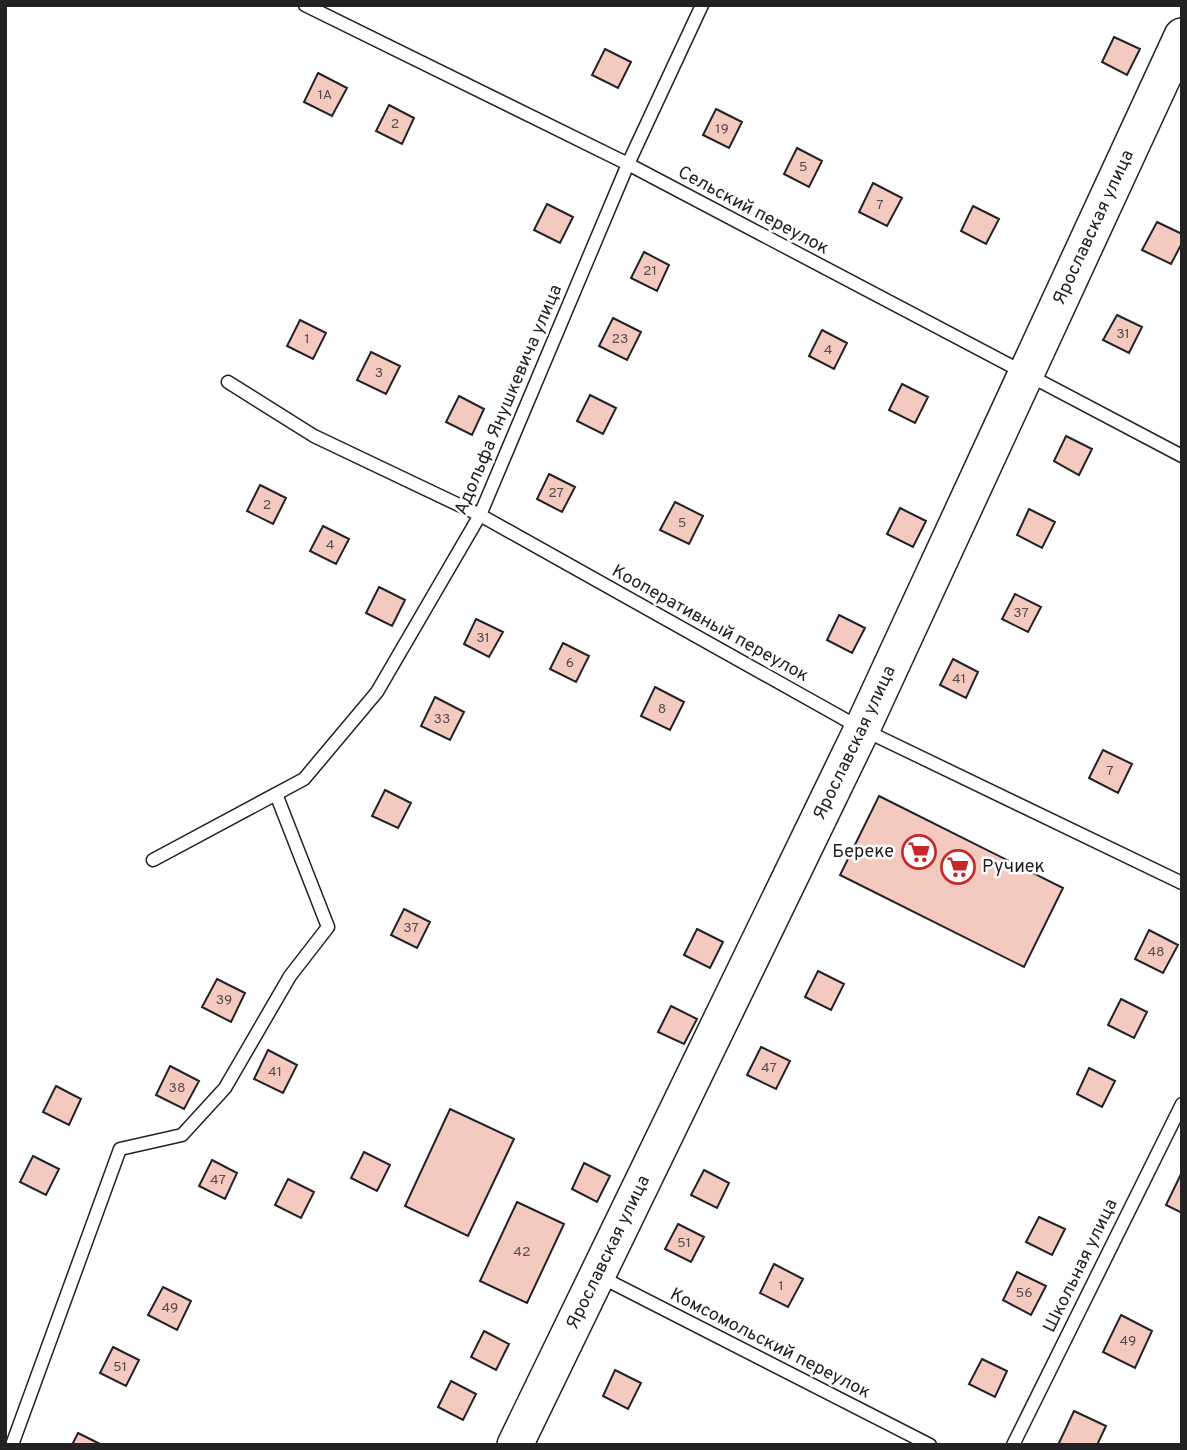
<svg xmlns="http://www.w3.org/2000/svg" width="1187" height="1450" font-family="Overpass,sans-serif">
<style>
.building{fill:#f3c9c0;stroke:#222;stroke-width:2}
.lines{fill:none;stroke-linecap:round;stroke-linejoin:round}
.lane-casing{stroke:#222;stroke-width:15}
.secondary-casing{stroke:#222;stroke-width:38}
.lane{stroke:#fff;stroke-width:12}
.secondary{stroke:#fff;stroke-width:35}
.labels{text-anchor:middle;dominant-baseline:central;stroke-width:5;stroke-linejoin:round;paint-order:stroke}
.number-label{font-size:14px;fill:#564c4a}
.street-label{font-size:18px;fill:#222;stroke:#fff}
.poi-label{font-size:18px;fill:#222;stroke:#fff;text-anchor:end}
</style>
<rect width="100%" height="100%" fill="#fff"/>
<!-- building -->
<path class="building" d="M1114,37L1140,49L1127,75L1102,62Z
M605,49L631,62L618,88L592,75Z
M318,73L347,88L332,116L304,102Z
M389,105L414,118L402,144L376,131Z
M716,109L742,122L729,148L703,135Z
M797,148L822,161L809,187L784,174Z
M873,183L902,198L887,226L859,212Z
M547,204L573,217L560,243L534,230Z
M973,206L999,219L986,244L961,231Z
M1157,222L1182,234V243L1171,264L1142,250Z
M644,252L669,265L657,291L631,278Z
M1117,315L1142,327L1129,353L1103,340Z
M613,318L641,332L627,360L599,346Z
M300,320L326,333L313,359L287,346Z
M822,330L847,343L834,369L809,356Z
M371,352L400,366L386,394L357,380Z
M902,384L928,397L915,423L889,410Z
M590,395L616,408L603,434L577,421Z
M459,396L484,409L472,435L446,422Z
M1066,436L1092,449L1079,475L1054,461Z
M549,474L575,487L562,512L537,499Z
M260,485L286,498L273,524L247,511Z
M675,502L703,516L689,544L660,530Z
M900,508L926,521L913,547L887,534Z
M1029,509L1055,522L1042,548L1017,535Z
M323,526L349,539L336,564L310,551Z
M379,587L405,600L392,626L366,613Z
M1015,594L1041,607L1028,632L1002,619Z
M839,615L865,628L852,653L827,640Z
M476,619L503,632L489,657L464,644Z
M563,643L589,656L576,682L550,669Z
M953,659L978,672L966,698L940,685Z
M655,687L684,702L670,730L641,716Z
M435,697L464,712L450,740L421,726Z
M1103,750L1132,764L1118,793L1089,778Z
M385,790L411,803L398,828L372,816Z
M879,796L1063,888L1024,967L840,875Z
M404,909L430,922L417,948L391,935Z
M697,929L723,942L710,968L684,955Z
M1149,930L1178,945L1163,973L1135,959Z
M818,971L844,984L831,1010L805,997Z
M217,979L245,993L231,1022L202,1007Z
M1121,999L1147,1012L1134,1038L1108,1025Z
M671,1006L697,1019L684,1044L658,1032Z
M761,1047L790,1061L776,1089L747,1075Z
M268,1050L297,1065L283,1093L254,1079Z
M170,1066L199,1081L184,1109L156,1095Z
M1089,1068L1115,1081L1102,1107L1077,1094Z
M56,1086L81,1099L69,1125L43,1112Z
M450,1109L514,1139L468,1236L405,1206Z
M364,1152L390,1165L377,1191L351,1178Z
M33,1156L59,1169L46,1195L20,1182Z
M212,1160L237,1173L225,1199L199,1186Z
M584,1163L610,1176L597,1202L572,1189Z
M704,1170L729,1183L717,1208L691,1195Z
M1182,1172V1213L1166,1205Z
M288,1179L314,1192L301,1218L275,1205Z
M517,1202L564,1224L527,1303L480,1281Z
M1039,1217L1065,1229L1052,1255L1026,1242Z
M678,1224L704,1237L691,1262L665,1249Z
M774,1264L803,1279L788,1307L760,1293Z
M1017,1272L1046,1286L1031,1315L1003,1300Z
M163,1287L191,1301L177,1330L148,1315Z
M1121,1315L1152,1331L1135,1368L1103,1352Z
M484,1331L509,1344L496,1370L471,1357Z
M113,1347L139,1360L126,1386L100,1373Z
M982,1359L1007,1371L995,1397L969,1384Z
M615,1370L641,1383L628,1409L603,1396Z
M451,1381L476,1394L463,1420L438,1407Z
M1074,1411L1106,1426L1097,1445H1058Z
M78,1433L102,1445H72Z"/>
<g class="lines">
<!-- lane casing -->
<g class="lane-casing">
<path id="lane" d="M305,5L628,164L1182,456
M228,382L314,436L480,515L862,729L1182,883
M153,860L304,779L377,692L480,515L628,164L702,5
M599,1276L930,1445
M12,1445L120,1149L182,1135L225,1088L290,976L328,927L276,794
M1013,1445L1182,1104"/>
</g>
<!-- secondary casing -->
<g class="secondary-casing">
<g id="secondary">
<path id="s1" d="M515,1445L862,729L1182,36"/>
</g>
</g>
<!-- lane -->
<use href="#lane" class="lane"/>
<!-- secondary -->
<use href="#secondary" class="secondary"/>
</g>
<!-- icons -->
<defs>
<g id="supermarket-ring" transform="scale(1.75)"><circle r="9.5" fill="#fff" stroke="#c62828" stroke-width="1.5"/><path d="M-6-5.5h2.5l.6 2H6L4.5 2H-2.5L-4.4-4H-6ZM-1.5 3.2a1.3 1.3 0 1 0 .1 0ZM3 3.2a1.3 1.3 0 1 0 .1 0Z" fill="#c62828"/></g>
</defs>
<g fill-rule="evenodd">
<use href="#supermarket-ring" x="919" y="852"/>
<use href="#supermarket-ring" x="958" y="867"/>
</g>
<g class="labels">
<!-- number labels -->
<g class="number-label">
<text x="325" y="95">1А</text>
<text x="395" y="124">2</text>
<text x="722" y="129">19</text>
<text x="803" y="167">5</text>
<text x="880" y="205">7</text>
<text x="650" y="271">21</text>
<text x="1123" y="334">31</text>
<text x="307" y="339">1</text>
<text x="620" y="339">23</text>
<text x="828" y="350">4</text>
<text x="379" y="373">3</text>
<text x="556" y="493">27</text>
<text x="267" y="505">2</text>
<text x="682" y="523">5</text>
<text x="330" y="545">4</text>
<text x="1021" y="613">37</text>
<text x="483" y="638">31</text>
<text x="570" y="663">6</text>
<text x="959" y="679">41</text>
<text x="662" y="709">8</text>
<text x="442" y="719">33</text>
<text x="1110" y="771">7</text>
<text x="411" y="928">37</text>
<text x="1156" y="952">48</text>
<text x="224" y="1000">39</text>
<text x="769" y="1068">47</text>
<text x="275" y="1072">41</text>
<text x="177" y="1088">38</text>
<text x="218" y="1180">47</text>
<text x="684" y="1243">51</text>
<text x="522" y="1252">42</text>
<text x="781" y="1286">1</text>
<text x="1024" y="1293">56</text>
<text x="170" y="1308">49</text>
<text x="1128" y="1341">49</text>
<text x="120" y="1367">51</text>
</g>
<!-- street labels -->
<g class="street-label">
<text transform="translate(753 211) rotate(28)">Сельский переулок</text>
<text stroke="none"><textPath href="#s1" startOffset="1348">Ярославская улица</textPath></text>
<text transform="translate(509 400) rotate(-67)">Адольфа Янушкевича улица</text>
<text transform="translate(710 624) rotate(29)">Кооперативный переулок</text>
<text stroke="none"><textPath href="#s1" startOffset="780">Ярославская улица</textPath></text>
<text stroke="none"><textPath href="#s1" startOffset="214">Ярославская улица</textPath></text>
<text transform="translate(1081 1266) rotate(-64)">Школьная улица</text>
<text transform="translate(770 1344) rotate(27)">Комсомольский переулок</text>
</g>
<!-- poi labels -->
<g class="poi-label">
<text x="894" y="852">Береке</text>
<text x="982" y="867" text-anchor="start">Ручиек</text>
</g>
</g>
<!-- border -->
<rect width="1187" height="1450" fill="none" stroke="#222222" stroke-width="14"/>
</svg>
